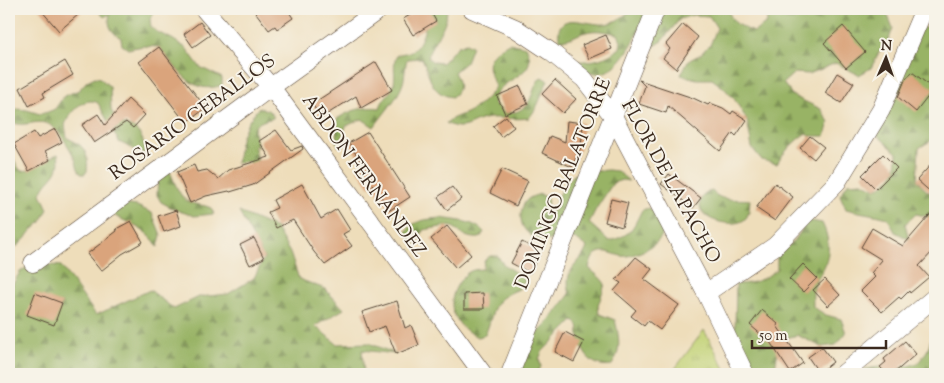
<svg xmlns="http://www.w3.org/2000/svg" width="944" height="383" font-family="'Sorts Mill Goudy',serif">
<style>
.forest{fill:url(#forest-firs);stroke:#6a6e42}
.park{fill:url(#park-tufts);stroke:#7e7e48}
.building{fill:#daa47c}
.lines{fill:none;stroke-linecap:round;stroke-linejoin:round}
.street-casing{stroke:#564535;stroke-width:19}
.street{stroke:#fff;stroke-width:18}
.labels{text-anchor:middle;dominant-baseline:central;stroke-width:4;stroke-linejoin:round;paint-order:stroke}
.street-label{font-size:19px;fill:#3b2a1e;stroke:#f7f3e8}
</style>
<defs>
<pattern id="forest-firs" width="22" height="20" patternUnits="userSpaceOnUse" patternTransform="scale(1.25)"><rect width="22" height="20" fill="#98b365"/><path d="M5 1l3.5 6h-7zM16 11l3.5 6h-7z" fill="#7d9253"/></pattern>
<pattern id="park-tufts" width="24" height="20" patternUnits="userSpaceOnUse" patternTransform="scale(1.25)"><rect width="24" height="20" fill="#c1d173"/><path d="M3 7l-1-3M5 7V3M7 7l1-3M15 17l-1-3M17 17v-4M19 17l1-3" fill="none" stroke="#a7b463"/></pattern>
</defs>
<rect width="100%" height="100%" fill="#f7f3e8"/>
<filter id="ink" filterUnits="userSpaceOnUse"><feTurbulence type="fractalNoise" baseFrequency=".02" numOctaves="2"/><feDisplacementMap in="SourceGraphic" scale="10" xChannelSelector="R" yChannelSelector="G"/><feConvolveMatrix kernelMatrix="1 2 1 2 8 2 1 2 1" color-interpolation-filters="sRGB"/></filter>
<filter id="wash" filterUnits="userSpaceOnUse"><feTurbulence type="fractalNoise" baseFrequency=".0096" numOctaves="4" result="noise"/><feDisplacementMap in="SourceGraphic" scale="20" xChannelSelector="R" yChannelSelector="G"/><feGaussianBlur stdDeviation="1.12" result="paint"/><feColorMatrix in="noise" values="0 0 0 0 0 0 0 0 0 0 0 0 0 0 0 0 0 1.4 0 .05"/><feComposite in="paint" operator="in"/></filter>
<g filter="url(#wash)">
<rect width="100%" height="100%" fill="#eeddba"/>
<!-- forest -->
<path class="forest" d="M98,9H155L150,19L151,27L157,32L172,39L186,48L200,67L222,78V85C191,97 177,67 159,47L143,46L128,49L122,45L121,38C111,32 107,25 110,14L104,17L99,12Z
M425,9H447C447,31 431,39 428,58L433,62L442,63L458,46L466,43L472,46L466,62L454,72C459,82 462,89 452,97C430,94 430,75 422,58L407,59C405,65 405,77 403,83C399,97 383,114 374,127L362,119L346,126L339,147L336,141L337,119C350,110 365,106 380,108C383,97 392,93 394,83C396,73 392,65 397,55C402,53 409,53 413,50C422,45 430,18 425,9Z
M633,9H643L647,13C640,31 622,70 601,73C593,74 585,70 578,68L576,61C594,62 606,59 620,48L621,41L618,34C608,32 596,29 586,32C576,34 570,41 559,39C555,8 589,26 605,24C616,23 625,15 633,9Z
M664,9H728C731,23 742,28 754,32L767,23L766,9H880L888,16L893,28L888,42L878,54L871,68L859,75L836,63L809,74L794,73L783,83L793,96L821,109L829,122L825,136H810L806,133C793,142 785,151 777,164L762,160L752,148L747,120L735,100L724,88L712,79H697L681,75L688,61L701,54L711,43L717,28L709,16L693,15L680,19L661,42L647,51Z
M935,24V88L932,103L933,117L935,119V140H932L919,148L917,180L926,190L935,196V218L916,214L905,224L909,239L895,232L888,218C874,214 860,213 846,209L840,195L848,183L862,182L876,189C893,179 897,173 897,153L875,133L921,29Z
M509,43L526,47C543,79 494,76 494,103L505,114C510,112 516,113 520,110C534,103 531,88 541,77L548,80C542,93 539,106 529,118C516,120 503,117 490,118C472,119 466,134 446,123C453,117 460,116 468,112C478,107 489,97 495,87C493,81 491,76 489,71C485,57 498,49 509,43Z
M95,77L100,78L110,87L111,110L117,122C122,125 128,125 133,128C142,133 146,146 144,154L119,142L98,103C84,95 69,113 65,125L67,138C84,145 89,152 87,171L85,174H81C77,169 77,164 75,159C70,148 57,125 45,123C35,120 25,127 14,123L13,116L16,109L27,110L40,114L48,112L55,109L64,96L79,90L87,81Z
M259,108L268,110L273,115V118C250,124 252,127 258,148L254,144L259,168L247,161L235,163C239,157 238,155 239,148C241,134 249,118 259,108Z
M9,150C14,157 15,164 21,171C37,171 44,159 58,154C63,176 46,177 41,194L48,209L41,222L29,233L25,239L19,245L9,250Z
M169,170C175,181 178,198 191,203C198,205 205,205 211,208L214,214L194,216L176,210L161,202L157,195L158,178Z
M608,170L617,171L629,181L622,180L613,183L596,209L589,223L609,241C632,235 632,229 642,210L649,208C656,212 658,215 662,222C671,240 641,254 627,256C617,258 606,247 596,254C592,257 590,263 589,268C595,274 601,277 605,284L598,306L599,314L615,320C619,336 622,350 612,365C595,368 585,358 580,342C577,332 582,329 574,320L542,352L539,359L541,367L535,374H525L521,372L522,354L530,341L546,325L570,294C562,267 581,266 587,247C581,243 573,237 567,236C561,236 557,239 551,240C531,242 515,227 523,206C526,198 533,196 541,194L547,199L548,207L553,212C555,202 566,179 576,174C581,172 600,171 608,170Z
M712,191C722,203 736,198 750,200C749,206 750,213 746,218C736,231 684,219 705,193Z
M121,204L137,206L152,213L161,235L158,247C150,231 131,224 115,216L114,209Z
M239,212L276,228L290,253L299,279L325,289L344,309L315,326L337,344L369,343L396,354L362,350L364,374H9V291L20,272L33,263L61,266L96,315L150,290L174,309L199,297L228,294L254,278L264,258Z
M441,218C456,221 473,220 484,232L480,238C466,239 463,234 453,227L447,226L423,230L420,237L415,244L406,232C413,220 428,219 441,218Z
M806,220L822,223C829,237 831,254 823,269C820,276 816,280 814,287C812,293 813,301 813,307L826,315L841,319L846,333L836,345L822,347L797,335L783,339C779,350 773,363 777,374H747L738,345L735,328L736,284C753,284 764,280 777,269V255C792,244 799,238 806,220Z
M490,256H498C503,269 517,270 526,281L519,284V289C489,301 496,309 485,335L478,337C456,328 444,306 458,284C465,273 470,269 483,269L484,261Z
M935,306V374H860L865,369L880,367L892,371L918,363L927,351L932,336L933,307Z"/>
<!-- park -->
<path class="park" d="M704,330L728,374H671Z"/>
<g id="blocks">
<!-- building -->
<path class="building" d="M40,9H85L59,31Z
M253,9H287L293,18L277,29L275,26L269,30Z
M421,9H429L436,21L413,35L403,19Z
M200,22L210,35L193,47L184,34Z
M683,24L698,37L676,69L663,58L670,49L666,44Z
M843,26L865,52L846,68L824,43Z
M606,35L612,49L589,59L582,45Z
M159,47L206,108L186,123L139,62Z
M65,61L73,75L43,93L45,97L29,106L20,88Z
M376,62L392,90L361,108L356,96L321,118L312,104Z
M912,72L934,89L916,112L898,97L905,80Z
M837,73L854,83L841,103L825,93Z
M555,80L576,99L563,113L542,94Z
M639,80L693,98L708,105L710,103L723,108L731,114L733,111L747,120L736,136L733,133L720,151L668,106L666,113L639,104L645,86Z
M520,86L528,104L505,114L497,96Z
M128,99L145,115L133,128L126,122L94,143L82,125L98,114L105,125Z
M506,116L514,127L501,137L493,126Z
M567,121L583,123L581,147L572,167L542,153L550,136L565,142Z
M55,129L62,142L45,151L50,160L29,171L14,144L34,132L38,138Z
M276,130L291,150L302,146L303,149L253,185L230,192L229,191L206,196L190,203L177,172L194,165L197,172L207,170L218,179L228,170L269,157L259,141Z
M368,132L410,197L390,210L373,185L370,187L357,169L363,165L349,143Z
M810,136L824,147L814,159L800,148Z
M883,154L897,168L876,189L862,175Z
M935,160V196L917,180Z
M502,169L528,181L516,206L490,193Z
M669,174L701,198L693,208L661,184Z
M775,183L793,197L775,221L756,208Z
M302,184L321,219L337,209L350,230L343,234L352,246L325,265L314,252L293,220L276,228L268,212L277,208L273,200Z
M452,187L461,199L447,210L438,197Z
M611,199L628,203L622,227L605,222Z
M935,209V249L919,266L929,277L910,293L909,291L901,299L899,297L882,312L861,291L875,277L871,273L882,260L861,247L872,228L903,246Z
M176,210L181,226L164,232L158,216Z
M131,221L143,242L122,254L101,271L87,254L117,231L116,229Z
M447,226L471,255L456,268L431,239Z
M254,238L264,258L250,265L240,245Z
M522,242L541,252L530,273L511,263Z
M636,257L652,269L644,279L679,305L660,330L648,321L644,326L631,316L636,310L614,291L621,283L616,280Z
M803,264L817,278L803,292L789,279Z
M825,279L840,295L828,306L813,290Z
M35,293L62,303L54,325L27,315Z
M483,293L484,309H464V294Z
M397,301L405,328L411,325L419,345L396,354L385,326L369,332L362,312Z
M762,310L778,324L777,326L803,363L790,372L770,342L750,325Z
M565,332L584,342L574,362L555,352Z
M905,341L916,354L893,374H887L880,367L886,362L884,359Z
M822,347L833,362L819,373L808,357Z"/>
</g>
</g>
<g filter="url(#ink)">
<use href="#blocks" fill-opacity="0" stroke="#564535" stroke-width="1"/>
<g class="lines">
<!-- street casing -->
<g class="street-casing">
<path id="street" d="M204,9L271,87L483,374
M472,9L515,28L551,52L584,79L613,116L706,293L745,374
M33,263L271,87L380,9
M706,293L775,246L837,182L881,110L924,9
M510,374L656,9
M843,374L935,297"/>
</g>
<!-- street -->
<use href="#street" class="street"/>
</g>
</g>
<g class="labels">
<!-- street labels -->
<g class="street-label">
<text transform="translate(193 118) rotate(-36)">ROSARIO CEBALLOS</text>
<text transform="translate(363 176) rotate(54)">ABDON FERNÁNDEZ</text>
<text transform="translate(670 182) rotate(61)">FLOR DE LAPACHO</text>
<text transform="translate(564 184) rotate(-68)">DOMINGO BALATORRE</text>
</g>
</g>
<!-- margin -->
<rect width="944" height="383" fill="none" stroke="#f7f3e8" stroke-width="30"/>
<!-- north arrow -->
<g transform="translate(886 58) rotate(2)" stroke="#f7f3e8" stroke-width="4" paint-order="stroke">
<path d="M0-4L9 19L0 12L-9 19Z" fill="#3b2a1e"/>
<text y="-8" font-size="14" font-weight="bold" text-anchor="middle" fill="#3b2a1e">N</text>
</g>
<!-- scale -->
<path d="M752 340v8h134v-8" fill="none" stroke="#3b2a1e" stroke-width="2.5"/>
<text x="759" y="340" font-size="15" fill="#3b2a1e" stroke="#f7f3e8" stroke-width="4" paint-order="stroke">50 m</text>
</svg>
